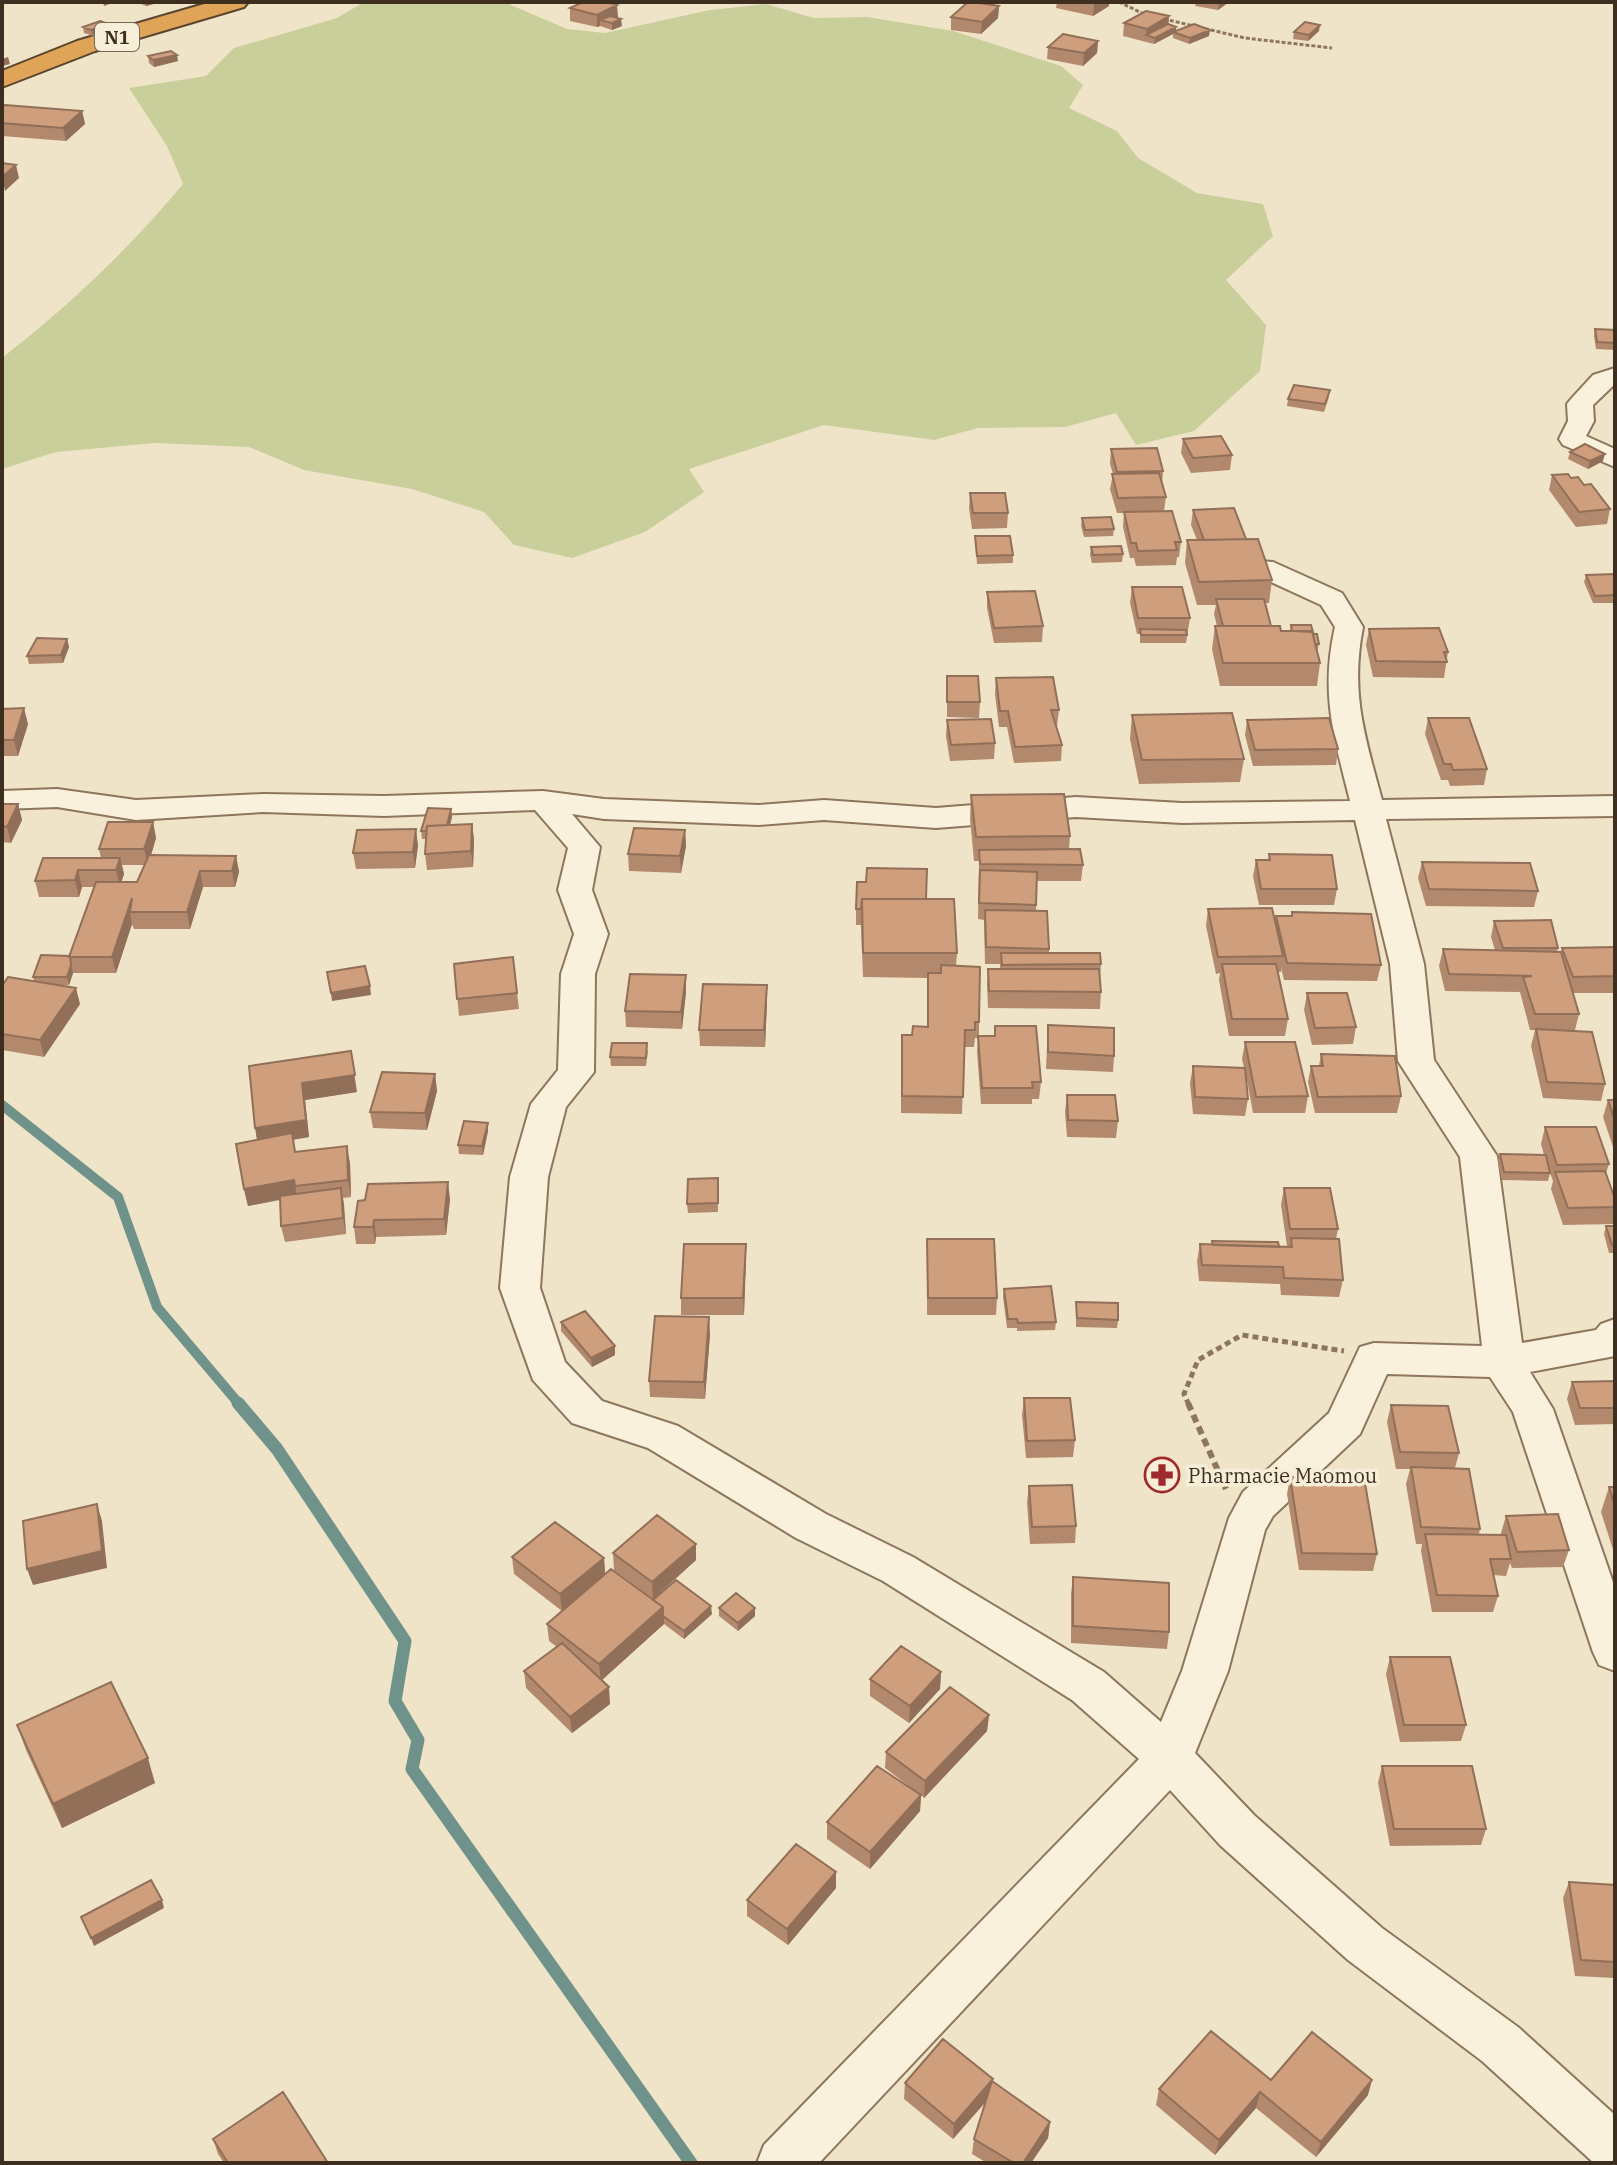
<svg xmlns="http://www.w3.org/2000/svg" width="1617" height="2165" font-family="'IBM Plex Serif',serif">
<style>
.green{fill:#c9cf9b}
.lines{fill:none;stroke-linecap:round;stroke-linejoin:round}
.stream-far1{stroke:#6f938a;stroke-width:10}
.stream{stroke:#6f938a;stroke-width:13}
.minor-casing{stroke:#8d765c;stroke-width:4}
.highway-casing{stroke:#5b4430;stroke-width:4}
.path-far2{stroke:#8d765c;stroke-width:3;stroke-dasharray:4 2;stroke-linecap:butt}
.path-far1{stroke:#8d765c;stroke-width:5;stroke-dasharray:6 4;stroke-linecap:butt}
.path{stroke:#8d765c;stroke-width:6;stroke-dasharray:8 5;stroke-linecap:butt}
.minor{fill:#faf1dc;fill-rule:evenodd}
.highway{fill:#e0a458;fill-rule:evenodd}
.wall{fill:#b2896c;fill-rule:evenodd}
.shaded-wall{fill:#916f58}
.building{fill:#cf9f7d;stroke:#916f58;stroke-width:2}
.labels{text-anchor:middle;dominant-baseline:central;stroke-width:7;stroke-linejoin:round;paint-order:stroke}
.shield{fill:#f7eed8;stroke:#756857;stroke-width:2}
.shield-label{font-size:18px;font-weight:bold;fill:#3d2e20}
.poi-label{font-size:20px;fill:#3d2e20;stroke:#f7eed8;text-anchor:start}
</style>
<rect width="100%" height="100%" fill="#f0e4c8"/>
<!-- green -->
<path class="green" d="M364,2H504L567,29L605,33L710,10L766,4L814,18L867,17L953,31L1061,66L1083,85L1069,108L1117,131L1138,158L1197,193L1263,204L1273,236L1226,280L1266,325L1260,371L1194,431L1136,445L1116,413L1065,427L978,428L934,440L824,425L689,469L704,492L645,532L572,558L514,545L484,512L412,489L304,470L249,447L155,443L56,452L2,469V358C72,303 126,252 183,184L167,146L129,88L206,76L234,48L337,18Z"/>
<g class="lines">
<!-- stream-far1 -->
<path class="stream-far1" d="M2,1105L118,1197L157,1307L240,1405"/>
<!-- stream -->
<path class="stream" d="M238,1403L277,1449L405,1641L395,1701L418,1740L412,1769L691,2163"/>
<!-- minor casing -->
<g class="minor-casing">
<path id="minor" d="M1615,368V384L1593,405L1594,421L1586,436L1615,449V467L1563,445L1559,439L1568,421L1567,404L1571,399L1593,375Z
M1220,557L1273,562L1342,593L1363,627C1350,693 1365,737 1382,800L1615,796V816L1386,819L1424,964L1434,1060L1497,1156L1522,1343L1596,1330L1601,1324L1615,1319V1356L1530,1372L1553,1409L1615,1588V1671L1599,1665L1593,1652L1513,1412L1490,1377L1387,1374L1360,1434L1273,1516L1265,1530L1228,1671L1195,1753L1254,1815L1382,1928L1518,2027L1615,2115V2163H1594L1482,2061L1348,1960L1220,1845L1170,1790L819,2163H757L764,2145L1139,1759L1072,1700L883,1581L796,1538L648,1448L572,1423L533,1380L500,1288L510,1177L531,1104L558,1070L561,974L574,934L558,890L568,848L535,810L384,816L263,812L136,820L57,807L2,809V791L57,789L136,800L263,794L384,796L543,791L604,799L759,805L824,800L936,808L1076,797L1182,803L1350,801C1334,737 1320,693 1335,627L1321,605L1258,576L1210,571L1206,565L1210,559ZM572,814L604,819L759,825L824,820L936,828L1076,817L1182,823L1355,820L1390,964L1398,1061L1460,1157L1482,1346L1374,1343L1360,1347L1329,1413L1243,1492L1229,1518L1182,1671L1161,1722L1104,1672L913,1557L826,1514L678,1426L602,1401L565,1362L540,1288L548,1177L566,1107L594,1072L595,974L608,934L592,890L600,847Z"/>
</g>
<!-- highway casing -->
<g class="highway-casing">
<path id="highway" d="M211,2H248L244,7L95,51L2,87V71L77,41Z"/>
</g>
<!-- path-far2 -->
<path class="path-far2" d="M1119,2L1146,15
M1164,19L1245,38L1332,48"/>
<!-- path-far1 -->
<path class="path-far1" d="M1189,1405L1184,1394L1198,1360L1242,1335L1344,1351"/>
<!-- path -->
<path class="path" d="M1188,1403L1226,1489"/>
<!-- minor -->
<use href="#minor" class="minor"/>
<!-- highway -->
<use href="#highway" class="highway"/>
</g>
<!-- wall -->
<path class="wall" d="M136,2H161L146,6Z
M1057,2H1109V6L1093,16L1056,8Z
M1196,2H1229L1218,10L1195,6Z
M999,6L998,18L981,34L951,30V17Z
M570,8L618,17L616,18L622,26L612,30L600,26L597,27L570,21Z
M1169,16L1168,24L1176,27V31L1209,36L1189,44L1173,38V34L1154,44L1123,36L1124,23Z
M83,27L109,30L93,36L84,33Z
M1319,31L1308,41L1293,39L1294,32Z
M1098,41L1097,53L1083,66L1047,59L1048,47Z
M148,56L178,61L154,67L149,63Z
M2,107L82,111L85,124L66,141L2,136Z
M1595,329L1615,330V350L1596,349L1594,336Z
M1329,397L1324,412L1287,406L1288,399Z
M1183,439L1232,455L1230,470L1191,473L1181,453Z
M1111,449L1163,471L1162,485L1166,497L1164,511L1181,542L1179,557H1177L1176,565L1136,566L1134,558H1130L1123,527L1124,513H1117L1110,489L1113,474L1110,464Z
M1570,452L1603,461L1588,469L1568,459Z
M1552,475L1571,478L1584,485L1610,509L1607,524L1576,527L1549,490Z
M970,493L1008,513L1007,528L972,529L969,508Z
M1193,510L1246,539L1272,580L1269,603H1265L1271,626L1281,631H1290L1291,625L1313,634L1319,644L1317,652L1320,663L1317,686H1220L1212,649L1215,626H1217L1214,614L1216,605H1197L1185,563L1187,540H1197L1191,525Z
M1082,518L1114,529L1113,536L1084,537L1081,526Z
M975,536L1013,555V563L977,564Z
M1091,547L1123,554L1122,562L1092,563L1090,555Z
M1615,574V603H1593L1584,582L1586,575Z
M1132,587L1190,618L1186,643H1140V634H1137L1130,603Z
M987,592L1043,626L1042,642L994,643L987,608Z
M1369,629L1448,652L1444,678L1373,677L1366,645Z
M67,639L69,647L63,663L29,664L27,656Z
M947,676L980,702L979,718L947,717Z
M996,678L1059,710L1057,726H1056L1062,745L1061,761L1014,763L1007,727H999L995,694Z
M2,709L28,724L18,756H2Z
M1132,715L1244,759L1240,782L1139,784L1130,739Z
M1428,718L1487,769L1484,785L1450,786L1448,780H1441L1425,734Z
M947,720L995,743L994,759L950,761L946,736Z
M1247,720L1338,749L1336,765L1253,766L1245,735Z
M971,795L1070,836L1069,849L1083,865L1081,881H1037L1036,911L1049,949V953L1101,964L1100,977L1101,992L1100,1009L988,1008L987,985L988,969H1000V964H985L984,920L978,919L979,861H974L970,819Z
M2,804H18L22,820L11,843L2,842Z
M451,809L452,817L450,825L472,824L474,840L473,867L427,870L425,854L426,839H422L421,831Z
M153,822L156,838L151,855L236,856L239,872L235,887H203L190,929H134L132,924L116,973H73L69,985H60L80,1004L44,1057L2,1050V986L34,981L33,977L70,956L94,887H82L79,897H39L35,881L101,858L99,849ZM122,865H145L137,882H121L124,874Z
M685,830L686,846L681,873L629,871L628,854Z
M418,845L415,868L356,869L353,853Z
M1269,854L1337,889L1334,905H1259L1253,876L1256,860H1268Z
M1422,862L1538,891L1534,907L1426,906L1418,878Z
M926,899L957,953L956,966L979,1022V1036H994L995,1026L1041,1082L1039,1099H1032V1104H981L977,1052L978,1038H975L974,1047H964L962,1114L901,1113V1052L912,1035L928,1027V978L863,977L861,925H856V909Z
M1208,909L1275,922L1276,916H1291L1292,912L1381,965L1377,981L1284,980L1281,968V972H1278L1288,1019L1285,1036H1229L1219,980L1220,973L1216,974L1206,926Z
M1494,921L1558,948L1557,952H1561L1562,948L1615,947V993H1573L1579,1014L1575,1030L1605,1084L1601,1101L1543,1098L1531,1046L1535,1030H1530L1520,992L1445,991L1439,966L1443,949L1495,950L1491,937Z
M454,964L517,993L519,1009L459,1016Z
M686,992L682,1029L626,1027L625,1011Z
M1307,993L1356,1027L1353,1044L1312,1045L1304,1010Z
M767,1002L765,1047L700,1046L699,1030Z
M1048,1025L1114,1056L1113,1072L1046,1069Z
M1245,1042L1308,1096L1305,1113H1253L1246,1075L1248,1099L1245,1116L1193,1114L1190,1083L1193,1066L1244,1068L1242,1059Z
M648,1051L646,1066H611L610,1057Z
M1321,1054L1401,1096L1397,1113H1315L1308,1082L1311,1066H1319Z
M249,1066L357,1092L305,1100L309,1137L293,1140L295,1152L350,1163L351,1197L343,1198L346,1234L285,1242L281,1226L280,1200L248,1206L244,1189L257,1140Z
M435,1074L437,1091L427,1130L373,1128L370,1112Z
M1067,1095L1118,1121L1116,1138L1067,1137L1065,1112Z
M1608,1100H1615V1153L1603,1117Z
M488,1123V1131L483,1155L459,1154L458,1145Z
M1545,1127L1609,1164L1606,1173L1615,1199V1216L1613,1224L1563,1225L1551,1189L1553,1181L1550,1173L1548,1181L1502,1180L1498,1162L1500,1154L1544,1155L1541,1144Z
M718,1178V1212L688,1213L687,1204Z
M1284,1188L1338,1229L1336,1239L1343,1280L1339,1297L1281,1295L1280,1284L1199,1281L1197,1261L1200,1244L1212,1245V1241L1289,1247L1290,1246H1287L1281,1205Z
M450,1199L446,1235L376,1237L375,1244H356L354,1227L365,1200Z
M1606,1226H1615V1253H1609L1604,1234Z
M927,1239L997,1298L996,1315H927Z
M746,1244L744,1315H681V1298Z
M1004,1289L1056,1322L1055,1330L1017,1331V1328H1007L1003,1297Z
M1076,1302L1118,1320L1117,1328L1076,1327Z
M561,1322L615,1355L592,1367L561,1331Z
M710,1334L705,1399L650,1397L649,1381Z
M1615,1381V1424L1575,1425L1567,1399L1572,1382Z
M1024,1398L1075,1440L1073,1457L1026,1458L1022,1415Z
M1391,1405L1459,1453L1455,1468L1480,1529L1479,1534L1501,1535V1533L1506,1516L1569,1550L1563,1567L1512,1568L1510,1563L1506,1576L1493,1575L1498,1596L1493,1612H1432L1421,1551L1422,1544H1416L1406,1484L1410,1469H1396L1387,1422Z
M1290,1477L1377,1554L1373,1571L1299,1570L1287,1494Z
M1029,1486L1076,1526L1075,1543L1030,1544L1027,1502Z
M1609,1487H1615V1556L1601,1512Z
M696,1544V1560L653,1599L614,1570L613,1553Z
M512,1557L604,1558L605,1574L653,1600L712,1614L684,1639L664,1624L601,1680L610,1704L572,1733L526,1688L524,1671L557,1647L549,1641L547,1624L562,1611L514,1574Z
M1073,1577L1169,1632L1167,1649L1071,1643V1594Z
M719,1608H755V1616L738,1631L719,1616Z
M1390,1657L1466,1725L1461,1741L1400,1742L1386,1674Z
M941,1672L940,1689L909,1723L870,1696V1679Z
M989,1715L987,1731L924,1798L921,1795L920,1811L870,1869L827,1839V1822L918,1793L885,1768L886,1752Z
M17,1725L155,1783L62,1828L26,1750Z
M1382,1766L1486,1829L1481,1845L1390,1846L1378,1783Z
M836,1872V1888L788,1945L747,1916V1900Z
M1569,1882L1615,1885V1978L1575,1976L1563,1898Z
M993,2079V2082L1050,2122L1048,2138L1031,2163H987L972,2154L974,2139L986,2102L953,2139L904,2099L905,2083Z
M1271,2080L1368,2095L1316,2157L1256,2108L1215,2155L1156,2105L1159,2089Z
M213,2139L328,2163H224L218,2154Z"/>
<!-- shaded-wall -->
<path class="shaded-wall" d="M103,2H115L104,6Z
M146,2H161L146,6Z
M1097,2H1109V6L1093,16L1094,4Z
M1222,2H1229L1218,10L1219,4Z
M617,5L618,17L608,22L600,20V26L597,27V15Z
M999,6L998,18L981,34L982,22Z
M1169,16L1168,29L1146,35L1147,29Z
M621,19L622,26L612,30V23Z
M108,24L109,30L93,36L91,30Z
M1320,25L1319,31L1308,41L1309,35Z
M1176,27V33L1173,32V34L1154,44L1155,38Z
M1210,30L1209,36L1189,44L1190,38Z
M1098,41L1097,53L1083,66L1084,53Z
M177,55L178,61L154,67L153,60Z
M8,57L10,64L2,66V59Z
M82,111L85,124L66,141L63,128Z
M16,165L19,178L5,191L2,177Z
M1605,454L1603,461L1588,469L1590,461Z
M67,639L69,647L63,663L61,655Z
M24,708L28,724L18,756L14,740Z
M18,804L22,820L11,843L7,827Z
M451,809L452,817L446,840L445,831Z
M153,822L156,838L148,865L144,849Z
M472,824L474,840L473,867L471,851Z
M416,829L418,845L415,868L413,852Z
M685,830L686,846L681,873L680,856Z
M236,856L239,872L235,887L232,871Z
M120,858L124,874L120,886L116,870Z
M78,870L82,887L79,897L75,880Z
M200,871L203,887L190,929L187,912Z
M132,898L130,912L132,924L116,973L112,957Z
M71,965L73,973L69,985L67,977Z
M686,975V992L682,1029L681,1012Z
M767,985V1002L765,1047L764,1030Z
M370,986L371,995L332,1001L331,993Z
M76,988L80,1004L44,1057L40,1040Z
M351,1051L357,1092L305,1100L309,1137L258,1145L255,1128L302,1083Z
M435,1074L437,1091L427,1130L425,1113Z
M488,1123V1131L483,1155L482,1146Z
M347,1146L350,1163L351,1197L348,1180Z
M294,1180L297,1196L248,1206L244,1189Z
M448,1182L450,1199L446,1235L444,1219Z
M341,1188L344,1204L346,1234L343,1218Z
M374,1220L376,1237L375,1244L373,1227Z
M746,1244V1261L744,1315L743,1298Z
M709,1317L710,1334L705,1399L704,1382Z
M615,1346V1355L592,1367L591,1358Z
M97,1504L102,1521L107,1568L33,1585L27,1569Z
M696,1544V1560L653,1599L652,1582Z
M604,1558L605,1574L562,1611L560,1594Z
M711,1606L712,1614L684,1639V1631Z
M663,1607L664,1624L601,1681L599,1664Z
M755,1608V1616L738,1631V1623Z
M941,1672L940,1689L909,1723L910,1706Z
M609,1687L610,1704L572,1733L570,1717Z
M989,1715L987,1731L924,1798L925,1781Z
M148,1758L155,1783L62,1828L53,1804Z
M921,1795L920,1811L870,1869V1852Z
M836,1872V1888L788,1945L787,1929Z
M162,1900L164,1908L94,1946L91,1938Z
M993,2079L992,2094L953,2139L954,2124Z
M1372,2080L1368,2095L1316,2157L1321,2142Z
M1260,2092L1256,2108L1215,2155L1219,2140Z
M1050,2122L1048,2138L1031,2163H1023Z"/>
<!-- building -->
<path class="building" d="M583,2H607L617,5L597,15L570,8Z
M968,2H973L999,6L982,22L951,17Z
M1146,11L1169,16L1147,29L1124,23Z
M610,16L621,19L612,23L600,20Z
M100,21L108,24L91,30L83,27Z
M1305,22L1320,25L1309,35L1294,32Z
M1168,24L1176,27L1155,38L1146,35Z
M1194,24L1210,30L1190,38L1173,32Z
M1063,34L1098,41L1084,53L1048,47Z
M171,51L177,55L153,60L148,56Z
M5,105L82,111L63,128L2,123V107Z
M2,163L16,165L2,177Z
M1595,329L1615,330V343L1597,342Z
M1294,385L1330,390L1325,404L1288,399Z
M1221,436L1232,455L1193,458L1183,439Z
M1585,444L1605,454L1590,461L1570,452Z
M1157,448L1163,471L1117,472L1111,449Z
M1159,473L1166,497L1118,498L1112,474Z
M1568,474L1571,478L1578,477L1584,485L1591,484L1610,509L1579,512L1552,475Z
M970,493H1005L1008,513H973Z
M1234,508L1246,539L1204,540L1193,510Z
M1172,511L1181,542H1175L1177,550L1138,551L1136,543H1131L1124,512Z
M1111,517L1114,529L1085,530L1082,518Z
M975,536H1010L1013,555L977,556Z
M1258,539L1272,580L1199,582L1187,540Z
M1121,546L1123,554L1093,555L1091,547Z
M1615,574V595L1595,596L1586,575Z
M1132,587H1182L1190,618H1138Z
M1035,591L1043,626L994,628L987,592Z
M1216,599H1264L1271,626H1223Z
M1291,625H1311L1313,632L1292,631Z
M1215,626H1280L1281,631H1312L1320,663H1223Z
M1439,628L1448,652H1444L1447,662L1376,661L1369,629Z
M1140,629L1186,630L1187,635H1141Z
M1313,634H1317L1319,644H1315Z
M37,638L67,639L61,655L27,656Z
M947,676H978L980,702H947Z
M1053,677L1059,710H1051L1062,745L1015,747L1008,711H1000L996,678Z
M24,708L14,740H2V709Z
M1232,713L1244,759L1142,760L1132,715Z
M1329,718L1338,749L1255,750L1247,720Z
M1428,718H1469L1487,769L1453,770L1451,764H1444Z
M991,719L995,743L951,745L947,720Z
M1064,794L1070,836L976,837L971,795Z
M2,804H18L7,827L2,826Z
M428,808L451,809L447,825L427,826L426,831H421Z
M108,822H153L144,849H99Z
M472,824L471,851L425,854L427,826Z
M634,828L685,830L680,856L628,854Z
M416,829L413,852L353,853L357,830Z
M1080,849L1083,865L980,864L979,850Z
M1269,854L1332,855L1337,889H1261L1256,860H1270Z
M149,855L236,856L232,871H200L187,912H130L132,898L112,957H69L96,882H137Z
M43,858H120L116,870H78L75,880L35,881Z
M1422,862L1530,863L1538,891L1429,889Z
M867,868L927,869L926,899H862L861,909H856L857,882H866Z
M980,870L1037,872L1036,905L979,903Z
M862,899H954L957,953H863Z
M1272,908L1283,956L1218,957L1208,909Z
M985,910L1047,911L1049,949L986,947Z
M1292,912L1371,914L1381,965L1287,963L1276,916H1292Z
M1551,920L1558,948H1503L1494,921Z
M1615,947V976L1573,977L1562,948Z
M1443,949L1561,952L1579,1014H1535L1523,977L1532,976L1449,974Z
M1001,953H1100L1101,964L1002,965Z
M41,955L70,956L71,965L67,977H33Z
M513,957L517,993L457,999L454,964Z
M1222,964H1276L1288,1019H1232Z
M941,965L980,967L979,1022H975V1030H965L963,1097L902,1096V1035H912L913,1026L928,1027V973H941Z
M365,966L370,986L331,993L327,972Z
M988,969H1099L1101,992L989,991Z
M630,974L686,975L681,1012L625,1011Z
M8,977L76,988L40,1040L2,1034V986Z
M703,984L767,985L764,1030H699Z
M1307,993H1347L1356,1027L1315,1028Z
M1048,1025L1114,1028V1056L1048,1052Z
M995,1026H1036L1041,1082H1032L1033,1088H982L978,1036H995Z
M1536,1029L1592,1032L1605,1084L1547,1082Z
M1245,1042H1295L1308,1096L1256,1097Z
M612,1043H647L646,1058L610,1057Z
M351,1051L355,1075L302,1083L306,1120L255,1128L249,1066Z
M1321,1054L1395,1056L1401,1096L1318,1097L1311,1066H1323Z
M1193,1066L1245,1068L1248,1099L1195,1097Z
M382,1072L435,1074L425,1113L370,1112Z
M1067,1095H1115L1118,1121L1068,1120Z
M1608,1100H1615V1121Z
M464,1121L488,1123L482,1146L458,1145Z
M1545,1127H1596L1609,1164L1557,1165Z
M292,1133L295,1152L347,1146L348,1180L295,1186L294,1180L244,1189L236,1144Z
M1500,1154L1546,1155L1550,1173L1504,1172Z
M1605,1171L1615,1199V1207L1568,1208L1555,1172Z
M718,1178V1203L687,1204L688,1179Z
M448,1182L444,1219L374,1220L373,1227H354L358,1201L365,1200L368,1184Z
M341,1188L343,1218L281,1226L280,1196Z
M1284,1188H1330L1338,1229H1290Z
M1606,1226H1615V1245H1612Z
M1291,1238L1339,1239L1343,1280L1284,1278L1283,1267L1202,1265L1200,1244L1292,1247Z
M927,1239H994L997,1298H928Z
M1212,1241L1278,1242L1279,1247L1213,1245Z
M684,1244H746L743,1298H681Z
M1051,1286L1056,1322L1018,1323L1017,1319H1008L1004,1289Z
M1076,1302L1118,1303V1320L1077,1318Z
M585,1311L615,1346L591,1358L561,1322Z
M655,1316L709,1317L704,1382L649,1381Z
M1615,1381V1408H1580L1572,1382Z
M1024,1398H1070L1075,1440L1027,1441Z
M1391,1405L1448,1406L1459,1453L1400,1452Z
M1411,1467L1469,1469L1480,1529L1421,1527Z
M1290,1477H1364L1377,1554L1302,1553Z
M1072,1485L1076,1526L1032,1527L1029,1486Z
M1609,1487H1615V1506Z
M97,1504L102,1551L27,1569L23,1521Z
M1558,1514L1569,1550L1517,1552L1506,1516Z
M657,1515L696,1544L652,1582L613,1553Z
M555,1522L604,1558L560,1594L512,1557Z
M1425,1534L1506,1535L1511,1559H1490L1498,1596L1437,1595Z
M611,1569L663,1607L599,1664L547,1624Z
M1073,1577L1169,1583V1632L1073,1626Z
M676,1580L711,1606L684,1631L663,1616V1607L653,1600Z
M736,1593L755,1608L738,1623L719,1608Z
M562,1643L609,1687L570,1717L524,1671Z
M901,1646L941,1672L910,1706L870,1679Z
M1390,1657H1450L1466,1725H1404Z
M111,1682L148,1758L53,1804L17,1725Z
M950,1687L989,1715L925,1781L886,1752Z
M877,1766L921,1795L870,1852L827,1822Z
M1382,1766H1472L1486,1829H1394Z
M796,1844L836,1872L787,1929L747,1900Z
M151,1880L162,1900L91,1938L81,1917Z
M1569,1882L1615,1885V1962L1581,1960Z
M1211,2031L1271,2080L1312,2032L1372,2080L1321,2142L1260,2092L1219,2140L1159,2089Z
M943,2039L993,2079L954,2124L905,2083Z
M992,2081L1050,2122L1023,2163H1014L974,2139Z
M283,2092L328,2163H228L213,2139Z"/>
<!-- icons -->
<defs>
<g id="pharmacy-ring" transform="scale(1.8)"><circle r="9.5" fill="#f7eed8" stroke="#9e2a2b" stroke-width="1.5"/><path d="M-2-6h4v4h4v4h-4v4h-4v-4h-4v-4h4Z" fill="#9e2a2b"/></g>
</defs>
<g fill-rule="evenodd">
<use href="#pharmacy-ring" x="1162" y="1475"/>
</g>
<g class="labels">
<!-- shield labels -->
<rect class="shield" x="95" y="23" width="44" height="28" rx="6"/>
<g class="shield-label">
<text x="117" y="37">N1</text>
</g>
<!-- poi labels -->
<g class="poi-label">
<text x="1188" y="1475">Pharmacie Maomou</text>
</g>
</g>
<!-- border -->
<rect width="1617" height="2165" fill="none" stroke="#3d2e20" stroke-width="8"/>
</svg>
